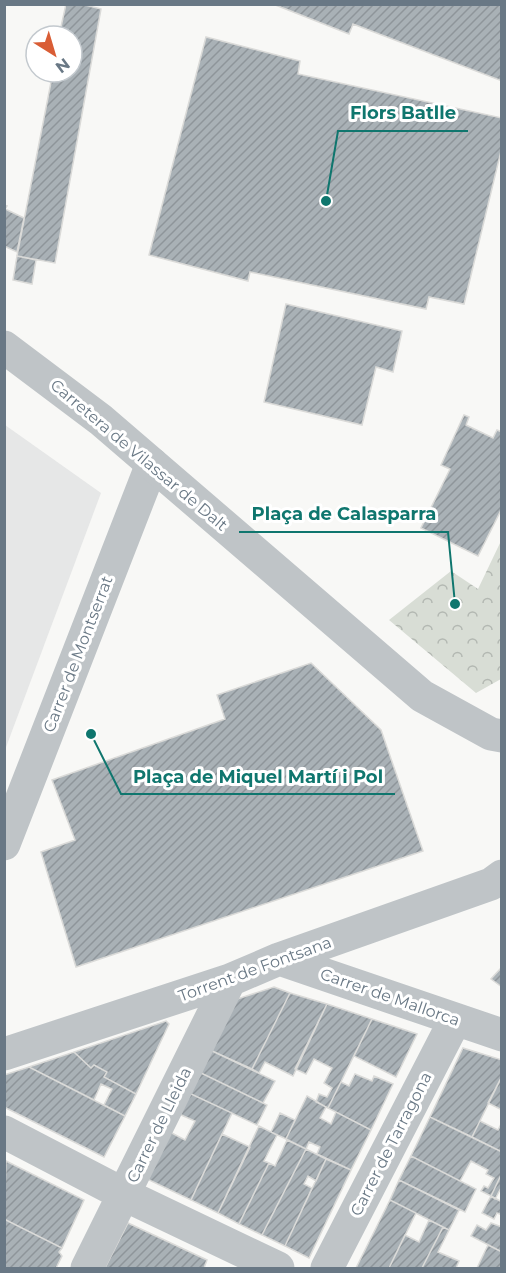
<svg xmlns="http://www.w3.org/2000/svg" width="506" height="1273" font-family="Montserrat,sans-serif">
<style>
.built{fill:#e6e7e7}
.park{fill:url(#park-crowns)}
.building{fill:url(#building-hatch);stroke:#dadad8;stroke-width:1.5}
.lines{fill:none;stroke-linecap:round;stroke-linejoin:round}
.minor{stroke:#bfc4c7;stroke-width:33}
.tertiary{stroke:#bfc4c7;stroke-width:33}
.labels{text-anchor:middle;dominant-baseline:central;stroke-width:6;stroke-linejoin:round;paint-order:stroke}
.street-label{font-size:16px;fill:#697885;stroke:#fff}
.leader{fill:none;stroke:#0f766e;stroke-width:2}
.callout-dot{fill:#0f766e;stroke:#fff;stroke-width:2}
.callout-label{font-size:18px;text-anchor:middle;font-weight:bold;fill:#0f766e;stroke:#fff;stroke-width:6;stroke-linejoin:round;paint-order:stroke}
</style>
<defs>
<pattern id="park-crowns" width="20" height="18" patternUnits="userSpaceOnUse" patternTransform="scale(1.5)"><rect width="20" height="18" fill="#d8ddd5"/><path d="M2 6a3 3 0 1 1 6 0M12 15a3 3 0 1 1 6 0" fill="none" stroke="#b3b8b2"/></pattern>
<pattern id="building-hatch" width="6" height="6" patternUnits="userSpaceOnUse" patternTransform="scale(1.5)"><rect width="6" height="6" fill="#a9b1b6"/><path d="M-1 1l2-2M0 6l6-6M5 7l2-2" fill="none" stroke="#8e959a"/></pattern>
</defs>
<rect width="100%" height="100%" fill="#f8f8f6"/>
<!-- built -->
<path class="built" d="M5,425L101,493L5,750Z"/>
<!-- park -->
<path class="park" d="M501,541V679L476,693L389,620L451,571L478,589Z"/>
<!-- building -->
<path class="building" d="M66,4H81L101,9L55,263L17,256L53,72H72V36H59Z
M273,4H502V81L353,24L349,34Z
M206,37L300,61L298,74L502,118V147L464,304L429,297L426,309L250,272L248,281L149,255Z
M4,205L7,206L5,209L24,218L17,252L4,246Z
M17,256L36,260L32,284L13,280Z
M286,304L402,331L393,372L376,367L362,425L264,402Z
M464,415L469,417L466,425L493,438L497,430L502,432V508L478,556L421,528L450,469L441,465Z
M311,663L381,730L423,851L76,967L41,852L75,840L52,780L225,719L217,695Z
M502,967V987L491,979Z
M274,987L290,993L252,1069L210,1050L234,1000Z
M290,993L327,1004L293,1076L265,1062L259,1073L252,1069Z
M327,1004L372,1019L328,1108L316,1102L319,1094L327,1097L332,1088L324,1083L332,1068L314,1059L306,1074L295,1069Z
M372,1019L417,1034L396,1077L354,1056Z
M166,1021L169,1024L136,1094L104,1077L107,1072L94,1065L91,1068L74,1052Z
M463,1048L502,1060V1076L472,1137L430,1117Z
M210,1050L275,1081L263,1103L199,1072Z
M74,1052L91,1068L94,1065L107,1072L104,1077L136,1094L125,1116L104,1105L112,1089L101,1084L94,1100L29,1067Z
M29,1067L125,1116L104,1157L4,1107V1075Z
M199,1072L267,1105L257,1125L189,1093Z
M355,1074L372,1081L374,1076L393,1084L371,1130L328,1108L341,1082L349,1086Z
M502,1076V1110L488,1103Z
M189,1093L232,1113L191,1200L147,1179L170,1132L185,1140L195,1121L179,1114Z
M307,1096L326,1107L320,1118L331,1124L336,1112L371,1130L351,1170L317,1154L320,1147L309,1142L306,1149L286,1139Z
M280,1113L295,1120L286,1139L271,1132Z
M430,1117L502,1152V1173L491,1196L481,1191L484,1186L488,1188L494,1178L486,1174L488,1170L471,1161L460,1181L411,1156Z
M480,1121L498,1130L502,1122V1152L472,1137Z
M259,1126L277,1135L264,1161L269,1163L239,1224L218,1213Z
M222,1134L250,1147L218,1213L191,1200Z
M287,1140L306,1149L262,1235L239,1224L269,1163L275,1166Z
M306,1149L326,1159L316,1181L308,1176L304,1184L312,1188L285,1246L262,1235Z
M411,1156L476,1189L465,1212L399,1180Z
M326,1159L351,1170L309,1258L285,1246Z
M6,1161L84,1200L62,1248L4,1219Z
M502,1173V1186L495,1199L491,1196Z
M399,1180L459,1210L449,1230L390,1200Z
M491,1196L502,1202V1215L497,1213L494,1219L482,1213Z
M390,1200L416,1213L389,1268H356Z
M4,1219L62,1248L59,1252L62,1256L56,1268H4Z
M429,1220L443,1227L422,1268H389L405,1235L419,1242Z
M128,1223L207,1260L204,1268H105Z
M491,1223L502,1227V1252L471,1236L477,1225L486,1230Z
M443,1227L449,1230L438,1252L459,1261L456,1268H422Z
M488,1245L502,1252V1268H477Z"/>
<g class="lines">
<!-- minor -->
<path class="minor" d="M4,844L152,464
M279,959L502,1035
M4,1054L230,980L279,959L491,884L502,876
M4,1132L125,1195L278,1268
M87,1268L230,980
M327,1268L455,1020"/>
<!-- tertiary -->
<path class="tertiary" d="M4,347L101,420L422,696L491,734L502,736"/>
</g>
<g class="labels">
<!-- street labels -->
<g class="street-label">
<text transform="translate(139 455) rotate(40)">Carretera de Vilassar de Dalt</text>
<text transform="translate(78 654) rotate(-69)">Carrer de Montserrat</text>
<text transform="translate(255 969) rotate(-20)">Torrent de Fontsana</text>
<text transform="translate(390 997) rotate(19)">Carrer de Mallorca</text>
<text transform="translate(159 1125) rotate(-64)">Carrer de Lleida</text>
<text transform="translate(391 1144) rotate(-63)">Carrer de Tarragona</text>
</g>
</g>
<!-- callouts -->
<path class="leader" d="M326 201L338 131H468M455 604L448 532H239M91 734L121 794H395"/>
<g class="callout-dot">
<circle cx="326" cy="201" r="6"/>
<circle cx="455" cy="604" r="6"/>
<circle cx="91" cy="734" r="6"/>
</g>
<g class="callout-label">
<text x="403" y="119">Flors Batlle</text>
<text x="344" y="520">Plaça de Calasparra</text>
<text x="258" y="783">Plaça de Miquel Martí i Pol</text>
</g>
<!-- border -->
<rect width="506" height="1273" fill="none" stroke="#697885" stroke-width="12"/>
<!-- north arrow -->
<g transform="translate(54 54) rotate(143)"><circle r="28" fill="#ffffff" stroke="#c3c9ce" stroke-width="1.5"/>
<path d="M0-4.5L10 22L0 15L-10 22Z" fill="#d95d35"/>
<text y="-9" font-size="16" font-weight="bold" text-anchor="middle" fill="#697885">N</text>
</g>
</svg>
